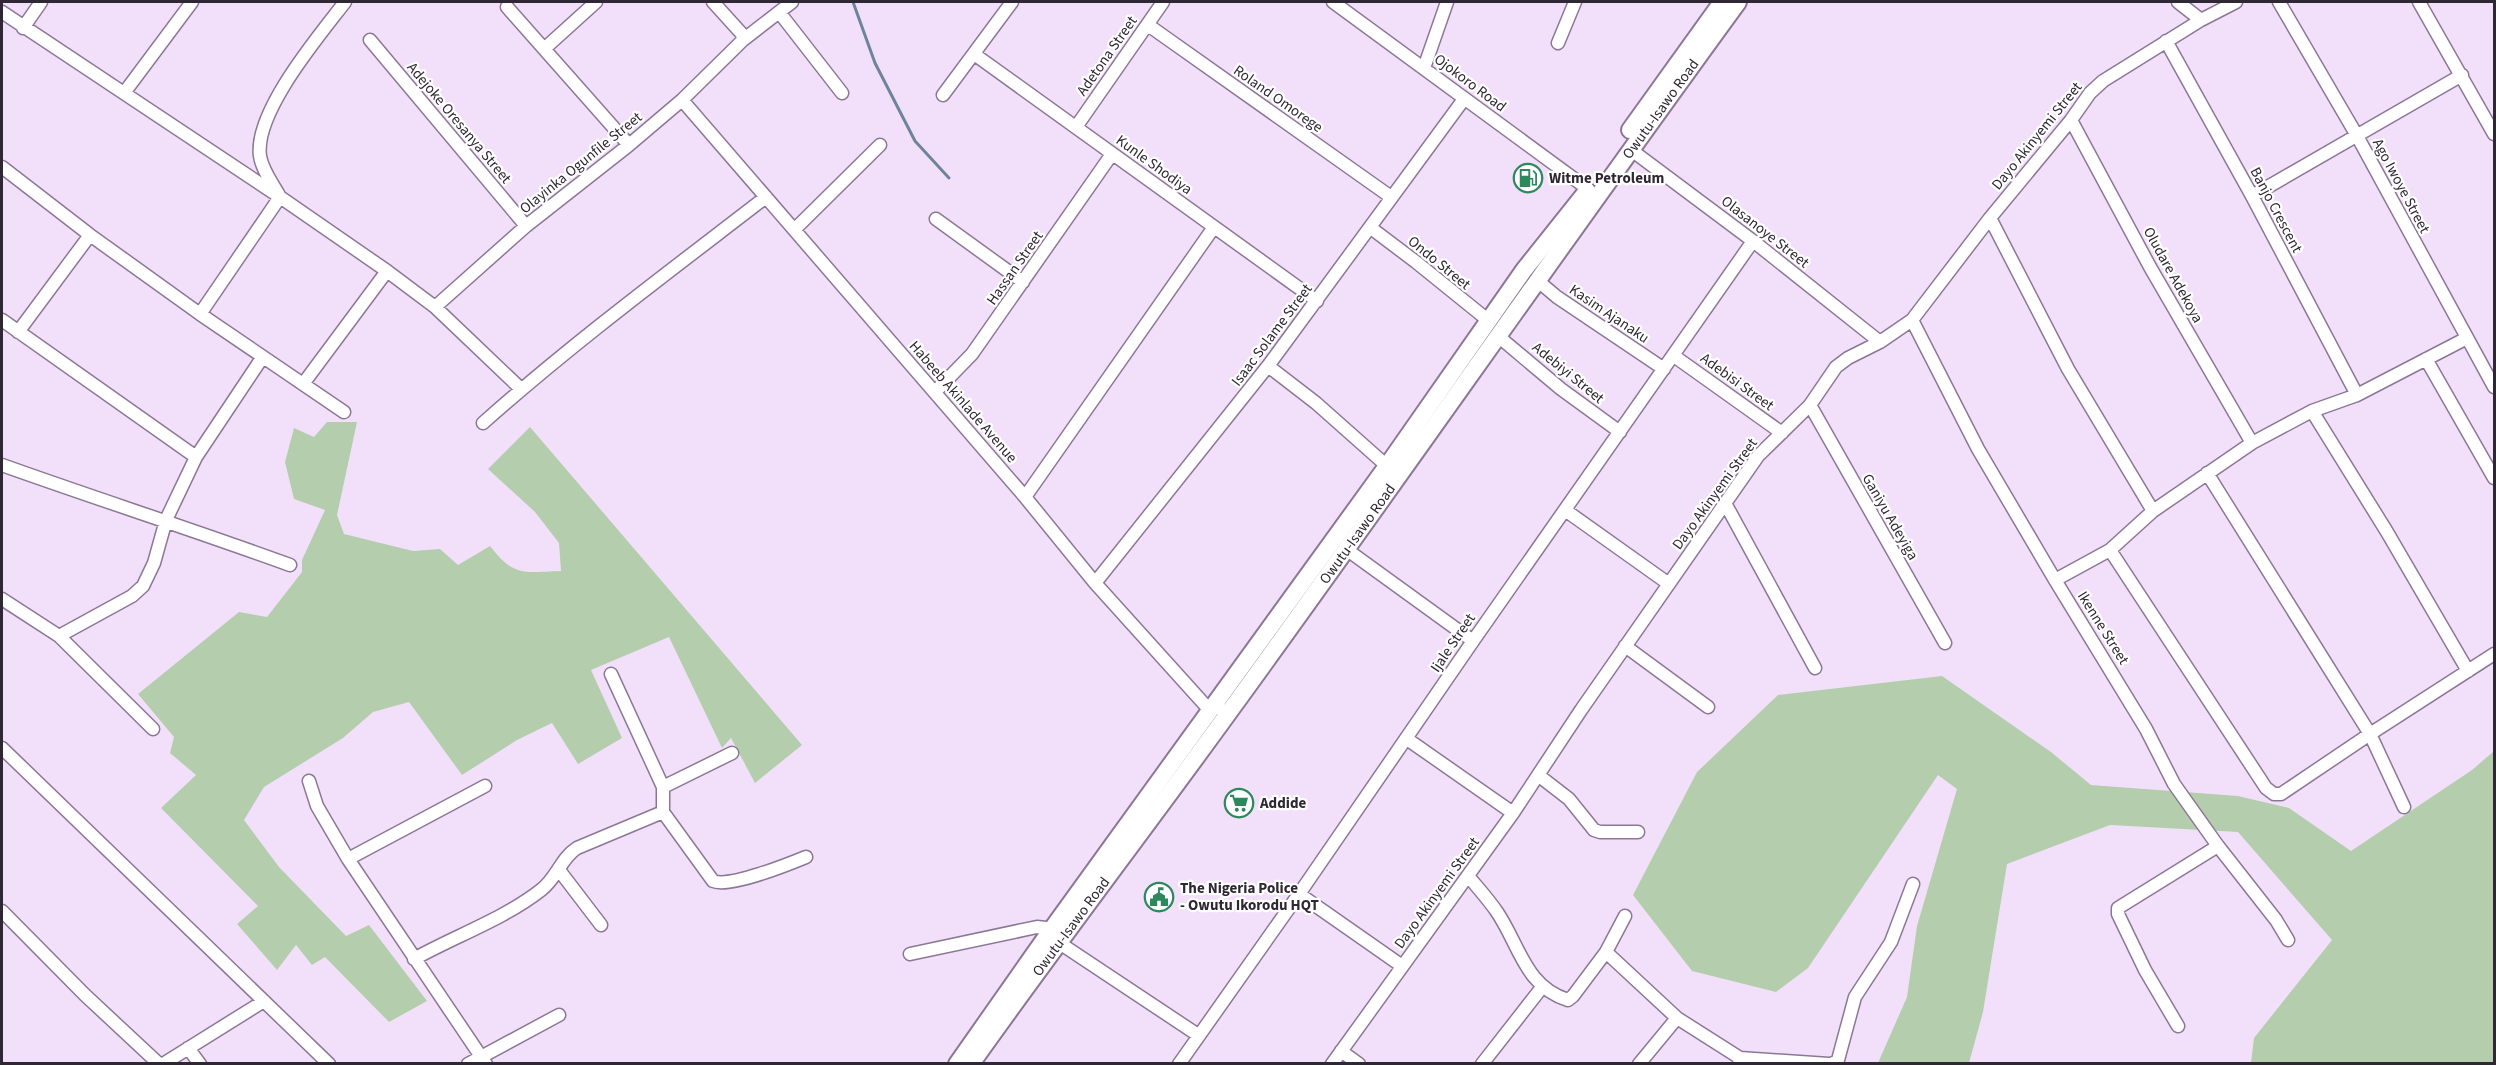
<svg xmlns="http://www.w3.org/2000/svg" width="2496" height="1065" font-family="'Source Sans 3',sans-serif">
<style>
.green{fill:#b4cead}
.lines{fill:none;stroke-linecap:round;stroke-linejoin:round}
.stream{stroke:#6f849b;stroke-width:3}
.street-casing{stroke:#8c7896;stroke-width:15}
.secondary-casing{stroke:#8c7896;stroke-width:20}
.street{stroke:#fff;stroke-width:12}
.secondary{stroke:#fff;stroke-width:16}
.labels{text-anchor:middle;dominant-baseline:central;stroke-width:4.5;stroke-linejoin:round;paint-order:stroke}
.street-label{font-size:15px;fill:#2f2733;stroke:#fff}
.poi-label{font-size:15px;font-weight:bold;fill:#2f2733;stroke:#fff;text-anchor:start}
</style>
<rect width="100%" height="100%" fill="#f2e0fb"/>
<!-- green -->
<path class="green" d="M327,422H357L337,515L344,534L413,551L440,549L458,565L490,546C515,578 523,572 561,571L559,543L535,512L488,469L530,427L802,745L755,783L731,738L722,748L669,637L591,670L622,738L578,764L552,723L517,740L462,775L409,702L373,712L343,738L264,787L244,820L279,867L346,936L369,925L427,1001L389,1022L325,957L312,965L296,945L277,970L237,924L258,906L161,808L196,775L170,753L174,737L138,694L239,612L267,617L302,572V560L325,510L294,499L285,462L294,428L314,437Z
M1942,676L2051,752L2091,785L2238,796L2289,808L2351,851L2472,770L2494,751V1063H2251L2254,1038L2332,940L2238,832L2110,825L2007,864L1983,1012L1969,1063H1878L1907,997L1917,926L1957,789L1938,775L1808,968L1776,992L1692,971L1633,895L1697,772L1778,695Z"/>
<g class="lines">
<!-- stream -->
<path class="stream" d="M853,2L875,63L915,141L949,178"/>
<!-- street casing -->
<g class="street-casing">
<path id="street" d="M713,2L742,34L743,40
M1333,2L1588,189
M2178,2L2201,20
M2279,2L2356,134L2494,387
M2419,2L2494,134
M507,7L629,145
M2,12L280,197L387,271L435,307L521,389
M779,12L842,93
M1148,25L1391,197
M23,28L41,2
M370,40L526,226
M2166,41L2252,196L2357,395
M1558,43L1575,2
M544,49L596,2
M974,54L1317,301
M1424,68L1447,2
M124,93L192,2
M943,95L1012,2
M682,100L1025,497L1095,583L1205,705L1220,708
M2071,120L2150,267L2252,443
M1076,127L1163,2
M1630,149L1753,241L1880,342
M2,167L90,235L200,314L344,412
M2252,196L2462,75
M1990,218L2068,369L2153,511
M936,219L1023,282
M1371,228L1416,262L1489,321
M795,229L880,145
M1538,281L1557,297L1664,369
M435,307L526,226L629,145L682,100L743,40L792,2
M200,314L280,197C273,184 262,170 260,156C254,112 319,36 345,2
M2,320L196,457
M1912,320L1978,449L2055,580L2146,729L2174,784L2218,846L2276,920L2288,940
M18,332L90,235
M1498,336L1561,389L1620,432
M1674,356L1782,433
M2426,359L2494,478
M1268,366L1316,403L1387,466
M303,384L387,271
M935,392L972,354L1112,154
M1810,405L1945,643
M2312,411L2387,532L2468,671
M483,423C573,343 670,271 766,197
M2,465C97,499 194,530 290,565
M2207,473L2370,734L2404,807
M1025,497L1214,227
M1725,503L1815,668
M1565,510L1669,584
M1346,549L1473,641
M2110,550L2266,788L2274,794H2281L2370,734L2494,654
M2055,580L2110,550L2153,511L2252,443L2312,411L2357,395L2467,338
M1095,583L1268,366L1464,99
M2,599L59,636L153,729
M59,636L132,596L143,586L154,563L166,520L196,457L262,358
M1625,646L1708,707
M611,674L663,787V812L713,881C729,888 789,864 806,857
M1407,739L1513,813
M2,748L329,1064
M1538,775L1569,799L1594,830L1600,832H1638
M309,781L317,806L348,859L486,1064
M663,787L732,753
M348,859L485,786
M559,870L601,925
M1468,876C1478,888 1489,900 1497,912C1519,944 1525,987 1568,1000L1573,996L1606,952L1677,1018L1740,1058L1739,1064
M1299,894L1402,966
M2,911L85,995L159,1064
M1058,942L1198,1035
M1606,952L1625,916
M910,954L1037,927L1046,928L1049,933
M414,959C455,936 504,919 541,890C557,878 561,858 577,848L663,812
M2178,1026L2145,970L2118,914V908L2218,846
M188,1048L200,1064
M1341,1051L1359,1064
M1740,1058L1829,1064
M163,1064L264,1001
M468,1064L559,1015
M1179,1064L1299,894L1473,641L1753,241
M1332,1064L1513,813L1581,710L1758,456L1810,405L1836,367L1848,358L1880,342L1912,320L1990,218L2071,120L2090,93L2103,81L2201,20L2236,2
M1482,1064L1543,986
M1639,1064L1677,1018
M1832,1064L1838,1060L1855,997L1891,942L1913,884"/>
</g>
<!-- secondary casing -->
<g class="secondary-casing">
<g id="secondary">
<path d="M1630,130L1722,2"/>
<path d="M957,1064L1049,933L1387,466L1524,270L1587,191"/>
<path id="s1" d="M971,1064C1056,944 1146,827 1232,708C1402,474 1567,236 1738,2"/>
</g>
</g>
<!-- street -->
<use href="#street" class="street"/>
<!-- secondary -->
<use href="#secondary" class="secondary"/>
</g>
<!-- icons -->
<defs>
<g id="fuel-ring" transform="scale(1.5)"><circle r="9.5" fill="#fff" stroke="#2e885e" stroke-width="1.5"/><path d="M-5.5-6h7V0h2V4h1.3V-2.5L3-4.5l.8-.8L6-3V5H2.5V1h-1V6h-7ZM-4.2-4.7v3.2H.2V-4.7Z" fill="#2e885e"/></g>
<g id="supermarket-ring" transform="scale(1.5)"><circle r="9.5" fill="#fff" stroke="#2e885e" stroke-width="1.5"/><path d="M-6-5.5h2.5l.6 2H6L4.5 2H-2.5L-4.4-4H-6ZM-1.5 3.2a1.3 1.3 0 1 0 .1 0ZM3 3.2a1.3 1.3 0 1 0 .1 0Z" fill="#2e885e"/></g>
<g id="civic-ring" transform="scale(1.5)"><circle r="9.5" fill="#fff" stroke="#2e885e" stroke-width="1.5"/><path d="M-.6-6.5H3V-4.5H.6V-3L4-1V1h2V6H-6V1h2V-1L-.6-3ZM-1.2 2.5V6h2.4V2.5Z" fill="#2e885e"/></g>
</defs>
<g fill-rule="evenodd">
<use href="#fuel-ring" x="1528" y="178"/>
<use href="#supermarket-ring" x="1239" y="803"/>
<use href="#civic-ring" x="1159" y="897"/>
</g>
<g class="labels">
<!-- street labels -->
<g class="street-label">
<text transform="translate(1107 56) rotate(-55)">Adetona Street</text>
<text transform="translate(1470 83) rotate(37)">Ojokoro Road</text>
<text transform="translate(1278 99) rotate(35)">Roland Omorege</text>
<text stroke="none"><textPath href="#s1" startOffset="1178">Owutu-Isawo Road</textPath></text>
<text transform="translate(459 123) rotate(50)">Adejoke Oresanya Street</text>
<text transform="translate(2037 136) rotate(-51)">Dayo Akinyemi Street</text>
<text transform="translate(581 163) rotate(-39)">Olayinka Ogunfile Street</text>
<text transform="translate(1154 165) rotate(36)">Kunle Shodiya</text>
<text transform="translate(2401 186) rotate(62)">Ago Iwoye Street</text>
<text transform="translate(2276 210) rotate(62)">Banjo Crescent</text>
<text transform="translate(1765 232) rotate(38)">Olasanoye Street</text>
<text transform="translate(1439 263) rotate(39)">Ondo Street</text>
<text transform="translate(1015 268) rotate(-55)">Hassan Street</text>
<text transform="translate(2173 275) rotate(61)">Oludare Adekoya</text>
<text transform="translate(1609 314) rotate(34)">Kasim Ajanaku</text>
<text transform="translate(1272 335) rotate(-53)">Isaac Solame Street</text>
<text transform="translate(1568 373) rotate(39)">Adebiyi Street</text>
<text transform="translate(1737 382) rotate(36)">Adebisi Street</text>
<text transform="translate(963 402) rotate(49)">Habeeb Akinlade Avenue</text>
<text transform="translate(1715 494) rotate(-54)">Dayo Akinyemi Street</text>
<text transform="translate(1890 517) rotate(60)">Ganiyu Adeyiga</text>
<text stroke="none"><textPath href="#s1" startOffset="656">Owutu-Isawo Road</textPath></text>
<text transform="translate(2103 628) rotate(58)">Ikenne Street</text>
<text transform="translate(1453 643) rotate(-56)">Ijale Street</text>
<text transform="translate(1437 893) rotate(-54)">Dayo Akinyemi Street</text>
<text stroke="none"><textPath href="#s1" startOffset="170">Owutu-Isawo Road</textPath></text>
</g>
<!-- poi labels -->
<g class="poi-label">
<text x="1549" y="178">Witme Petroleum</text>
<text x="1260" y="803">Addide</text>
<text x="1180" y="888">The Nigeria Police<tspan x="1180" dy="17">- Owutu Ikorodu HQT</tspan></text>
</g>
</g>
<!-- border -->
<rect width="2496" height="1065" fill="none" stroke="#2f2733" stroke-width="6"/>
</svg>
